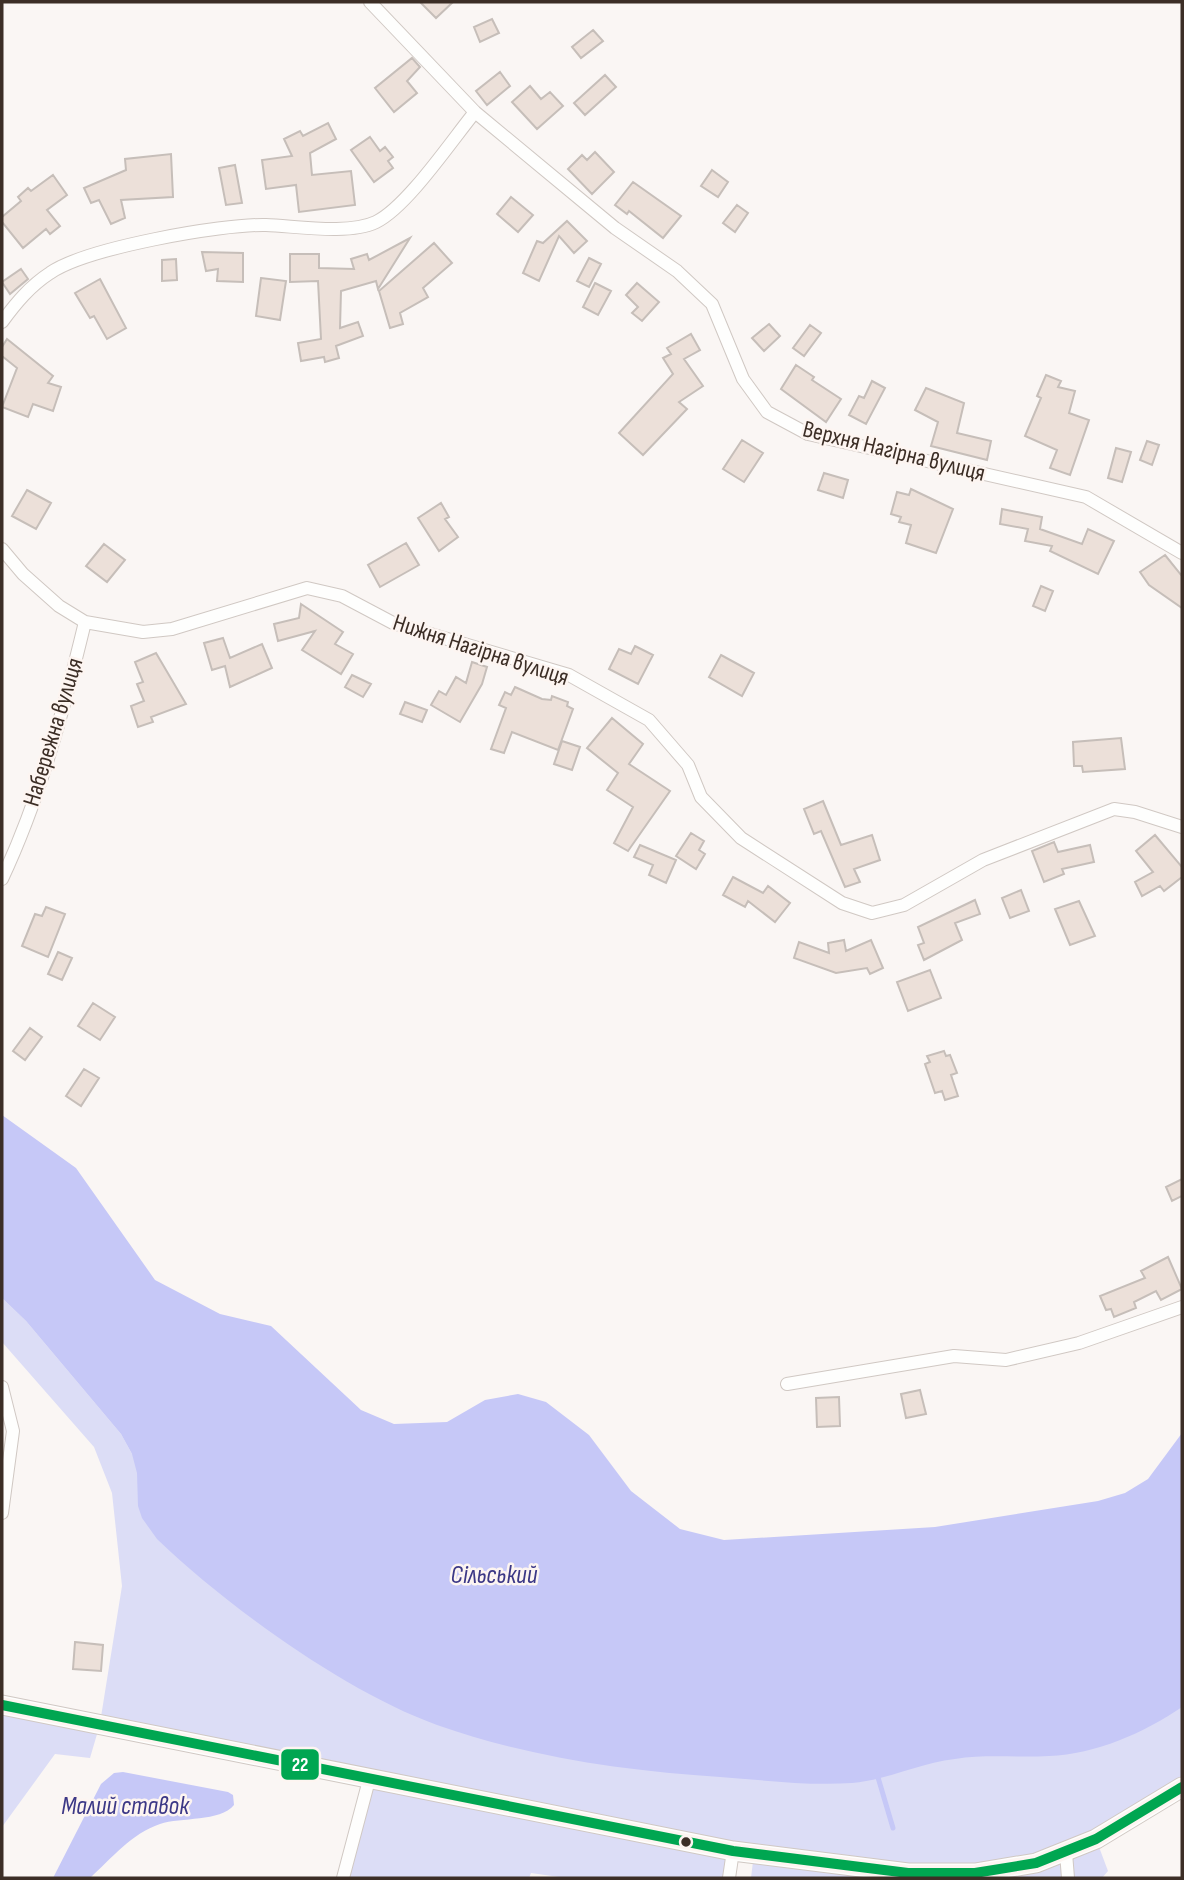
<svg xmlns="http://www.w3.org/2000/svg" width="1184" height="1880" font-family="'Sofia Sans Condensed',sans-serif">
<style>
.green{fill:#dcddf6}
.water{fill:#c6c8f7}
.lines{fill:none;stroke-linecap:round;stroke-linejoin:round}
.stream{stroke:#c6c8f7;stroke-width:5}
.building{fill:#ece0d9;stroke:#c6beb9;stroke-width:2}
.street-casing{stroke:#d0c8c3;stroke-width:14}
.secondary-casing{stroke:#d0c8c3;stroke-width:21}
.street{stroke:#fefefd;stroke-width:12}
.secondary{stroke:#fefefd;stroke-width:19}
.bus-1-casing{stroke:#fdf5f1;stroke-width:16}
.bus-1{stroke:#00a651;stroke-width:10}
.bus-dot{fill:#3c2e26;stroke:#fdf5f1;stroke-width:2.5}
.labels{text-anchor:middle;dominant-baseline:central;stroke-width:5;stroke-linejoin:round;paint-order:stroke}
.street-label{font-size:24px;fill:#3c2e26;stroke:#fdf5f1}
.water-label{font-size:26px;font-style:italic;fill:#3c3886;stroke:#fdf5f1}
.line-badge{stroke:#fdf5f1;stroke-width:2.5}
.badge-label{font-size:19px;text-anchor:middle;font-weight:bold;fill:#fff}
</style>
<rect width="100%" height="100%" fill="#faf6f4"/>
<!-- green -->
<path class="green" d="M2,1298L26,1321L121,1434L132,1454L1182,1678V1787L1096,1839L1108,1871L1102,1878H751L754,1853L734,1851L724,1878H566L531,1873L529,1878H343L369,1780L100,1724L90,1758L55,1754L2,1827V1705L100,1723L122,1586L112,1493L94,1447L2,1342Z"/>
<!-- water -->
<path class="water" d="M2,1115L76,1168L155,1280L220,1314L271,1326L361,1410L394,1424L447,1422L485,1400L518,1394L546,1402L589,1435L631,1491L680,1529L724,1540L935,1527L1098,1501L1125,1493L1148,1479L1182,1433V1707C1144,1733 1096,1754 1049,1756C1018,1758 986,1754 955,1759C920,1763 887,1780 852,1783C809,1786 763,1780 720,1777C625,1771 527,1757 437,1725C345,1692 228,1607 157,1539L142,1518L138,1506L137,1473L132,1454L121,1434L26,1321L2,1298Z
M123,1772L228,1792L233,1795L234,1805C220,1822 181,1817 160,1824C132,1833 111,1859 90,1878H53L101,1784L114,1773Z"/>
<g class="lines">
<!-- stream -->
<path class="stream" d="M877,1774L893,1828"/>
</g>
<!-- building -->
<path class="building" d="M420,2H453L436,18Z
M492,19L499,33L480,42L474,27Z
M593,30L603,41L581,58L572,47Z
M412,58L420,67L407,81L417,93L394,112L375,88Z
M500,72L510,86L487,105L476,91Z
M605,75L616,87L585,115L574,103Z
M530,86L541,99L550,92L563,106L537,129L512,102Z
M328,123L336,139L310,153L312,175L351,171L355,205L299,212L296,185L266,189L262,160L292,156L284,139L300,131L303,136Z
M370,137L380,151L385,147L393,157L388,161L393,168L374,182L351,150Z
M595,152L614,172L592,194L568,169L582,155L587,160Z
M171,154L173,197L121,200L125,218L111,224L99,200L91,203L84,188L126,170L125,159Z
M235,165L242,203L226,205L219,168Z
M712,170L728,182L718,197L701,186Z
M53,175L67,195L47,210L60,226L50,234L46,229L23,248L2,222V217L21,201L18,197L28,188L31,191Z
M633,182L681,216L663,238L629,211L627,214L615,205Z
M511,197L533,215L518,232L497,214Z
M737,205L748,213L735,232L723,223Z
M567,221L587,241L574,253L559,236L539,281L523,273L537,241L543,243Z
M410,238L378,289L376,281L341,291L340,328L358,322L363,336L336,346L339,358L325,362L324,357L301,361L298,343L321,339L318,281L290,282V254H319V268L354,269L351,259L367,254L369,260Z
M434,243L452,263L423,288L428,297L400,313L403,324L390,328L379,291Z
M202,252L243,253V282L217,281L218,269L206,271Z
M589,258L601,264L589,287L577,281Z
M176,259L177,280L162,281V260Z
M21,269L28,279L10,294L2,282Z
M261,278L286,281L280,320L256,316Z
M100,279L126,328L107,339L94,316L90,318L75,293Z
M595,283L611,291L598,315L583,307Z
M637,283L659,302L642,321L632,313L638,307L626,295Z
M769,324L780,336L764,351L752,338Z
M810,325L821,333L804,356L793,348Z
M691,334L700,350L684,359L703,386L679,402L687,409L643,455L619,433L673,374L663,358L671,354L667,348Z
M7,339L53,376L48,383L61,387L53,411L33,404L28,417L2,407L17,368L2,356V347Z
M796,365L814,377L812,380L841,399L826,422L781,389Z
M1046,375L1061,381L1058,387L1075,391L1069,413L1089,420L1070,475L1050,468L1057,450L1025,436L1041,398L1037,396Z
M872,381L885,388L866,424L849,415L859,396L864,398Z
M926,388L964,403L957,433L991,441L987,460L931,446L938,422L915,410Z
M742,440L763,453L744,482L723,469Z
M1147,441L1159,445L1152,465L1140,460Z
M1116,448L1131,452L1122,482L1108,478Z
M824,473L848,480L843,498L818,490Z
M911,489L953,509L936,553L906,543L911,525L899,522L901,517L891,514L897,492L909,495Z
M27,490L51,503L36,529L12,516Z
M441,503L449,517L445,519L458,537L439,551L418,518Z
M1002,509L1042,517L1040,529L1082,544L1088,529L1114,541L1098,574L1050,551L1052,546L1025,541L1028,529L1000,524Z
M406,543L419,565L380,587L368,565Z
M104,544L125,560L107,582L86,566Z
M1165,555L1182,576V608L1149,585L1140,572Z
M1041,586L1053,591L1045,611L1033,606Z
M301,604L343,632L335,644L353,654L341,674L302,650L315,631L278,641L274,624L299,618Z
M223,638L230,658L262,644L272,668L230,687L225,666L212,670L204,643Z
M635,646L653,655L638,684L609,669L619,649L631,654Z
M156,653L186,704L151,717L153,722L138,727L131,706L144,701L137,684L143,682L135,662Z
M721,655L754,673L742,696L709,677Z
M472,662L487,667L482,684L460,722L431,705L439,691L446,695L456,677L466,683Z
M352,675L371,684L363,697L345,687Z
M515,687L542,699L551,700L552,696L568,702L567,706L573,709L558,750L512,732L504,753L491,749L506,708L499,705L505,692L511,695Z
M405,702L427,710L422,722L400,714Z
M612,718L643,744L629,764L670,791L628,851L614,843L633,807L607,790L618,773L587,748Z
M1121,738L1125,769L1083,772L1082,766H1074L1073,742Z
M562,741L580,747L572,770L554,764Z
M823,801L841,845L872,835L880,860L854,869L860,882L845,887L821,831L814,834L804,809Z
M691,833L704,841L699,850L705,854L696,869L676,856Z
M1155,835L1182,867V877L1164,891L1160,886L1142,896L1135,882L1153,872L1136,851Z
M1054,842L1058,852L1090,845L1094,862L1062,869L1064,874L1044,882L1032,851Z
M640,845L676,860L666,883L649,875L653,865L634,857Z
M733,877L763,893L768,886L790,903L775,922L748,901L745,907L723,895Z
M1021,890L1029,911L1010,918L1002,898Z
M975,900L980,914L955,923L962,940L924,960L918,945L924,943L918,927Z
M1079,901L1095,936L1070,945L1055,909Z
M46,907L65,914L48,957L22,946L35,914L42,916Z
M844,940L846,951L871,940L883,968L870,974L867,968L836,973L794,958L799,942L829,953L828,943Z
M58,952L72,958L62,980L48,974Z
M930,970L941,998L908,1011L897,982Z
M93,1003L115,1017L100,1040L78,1026Z
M30,1028L42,1037L25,1060L13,1051Z
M944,1051L946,1056L950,1055L957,1073L951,1075L958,1096L945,1100L942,1091L935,1093L925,1064L930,1062L927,1056Z
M84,1069L99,1078L81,1106L66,1096Z
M1182,1179V1196L1172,1201L1166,1187Z
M1168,1257L1182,1289L1161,1300L1156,1291L1134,1302L1136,1308L1114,1317L1111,1309L1106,1310L1100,1296L1145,1278L1141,1271Z
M920,1390L926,1414L906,1418L901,1394Z
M839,1397L840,1426L817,1427L816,1398Z
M75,1642L103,1645L101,1671L73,1669Z"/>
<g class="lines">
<!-- street casing -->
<g class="street-casing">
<path id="street" d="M370,2L475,112L615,228L677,271L712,304L743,379L767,412L808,434L1086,497L1182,553
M2,322C16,303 30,286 50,273C86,248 221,224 266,225C296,226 349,235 376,222C407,207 452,140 475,112
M2,549L23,574L59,606L85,622L143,632L172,629L307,588L342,596L393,623L569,675L649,720L688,765L701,797L741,838L842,903L872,913L904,905L983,860L1114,809L1135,812L1182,827
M2,879C40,798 64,709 85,622
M787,1384L954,1356L1006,1360L1079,1343L1182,1307
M2,1387L13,1431L2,1513
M1066,1853L1068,1878
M343,1878L369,1780
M729,1878L733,1851"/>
</g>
<!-- secondary casing -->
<g class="secondary-casing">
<path id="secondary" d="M2,1705L733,1851L908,1873H975L1036,1863L1096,1839L1182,1787"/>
</g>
<!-- street -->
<use href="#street" class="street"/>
<!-- secondary -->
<use href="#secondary" class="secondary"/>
<!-- bus-1 casing -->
<g class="bus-1-casing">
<path id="bus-1" d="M2,1705L733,1851L908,1873H975L1036,1863L1096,1839L1182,1787"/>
</g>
<!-- bus-1 -->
<use href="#bus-1" class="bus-1"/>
</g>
<!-- markers -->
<circle class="bus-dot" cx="686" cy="1842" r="6"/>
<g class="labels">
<!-- street labels -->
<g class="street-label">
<text transform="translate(894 451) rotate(14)">Верхня Нагірна вулиця</text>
<text transform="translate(481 650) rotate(18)">Нижня Нагірна вулиця</text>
<text transform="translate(53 732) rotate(-73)">Набережна вулиця</text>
</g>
<!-- water labels -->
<g class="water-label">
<text x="494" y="1575">Сільський</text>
<text x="125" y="1806">Малий ставок</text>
</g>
</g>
<rect class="line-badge" x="280" y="1748" width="40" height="33" rx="7" fill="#00a651"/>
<g class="badge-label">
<text x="300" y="1771">22</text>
</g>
<!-- border -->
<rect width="1184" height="1880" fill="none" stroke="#3c2e26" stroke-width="7"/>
</svg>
